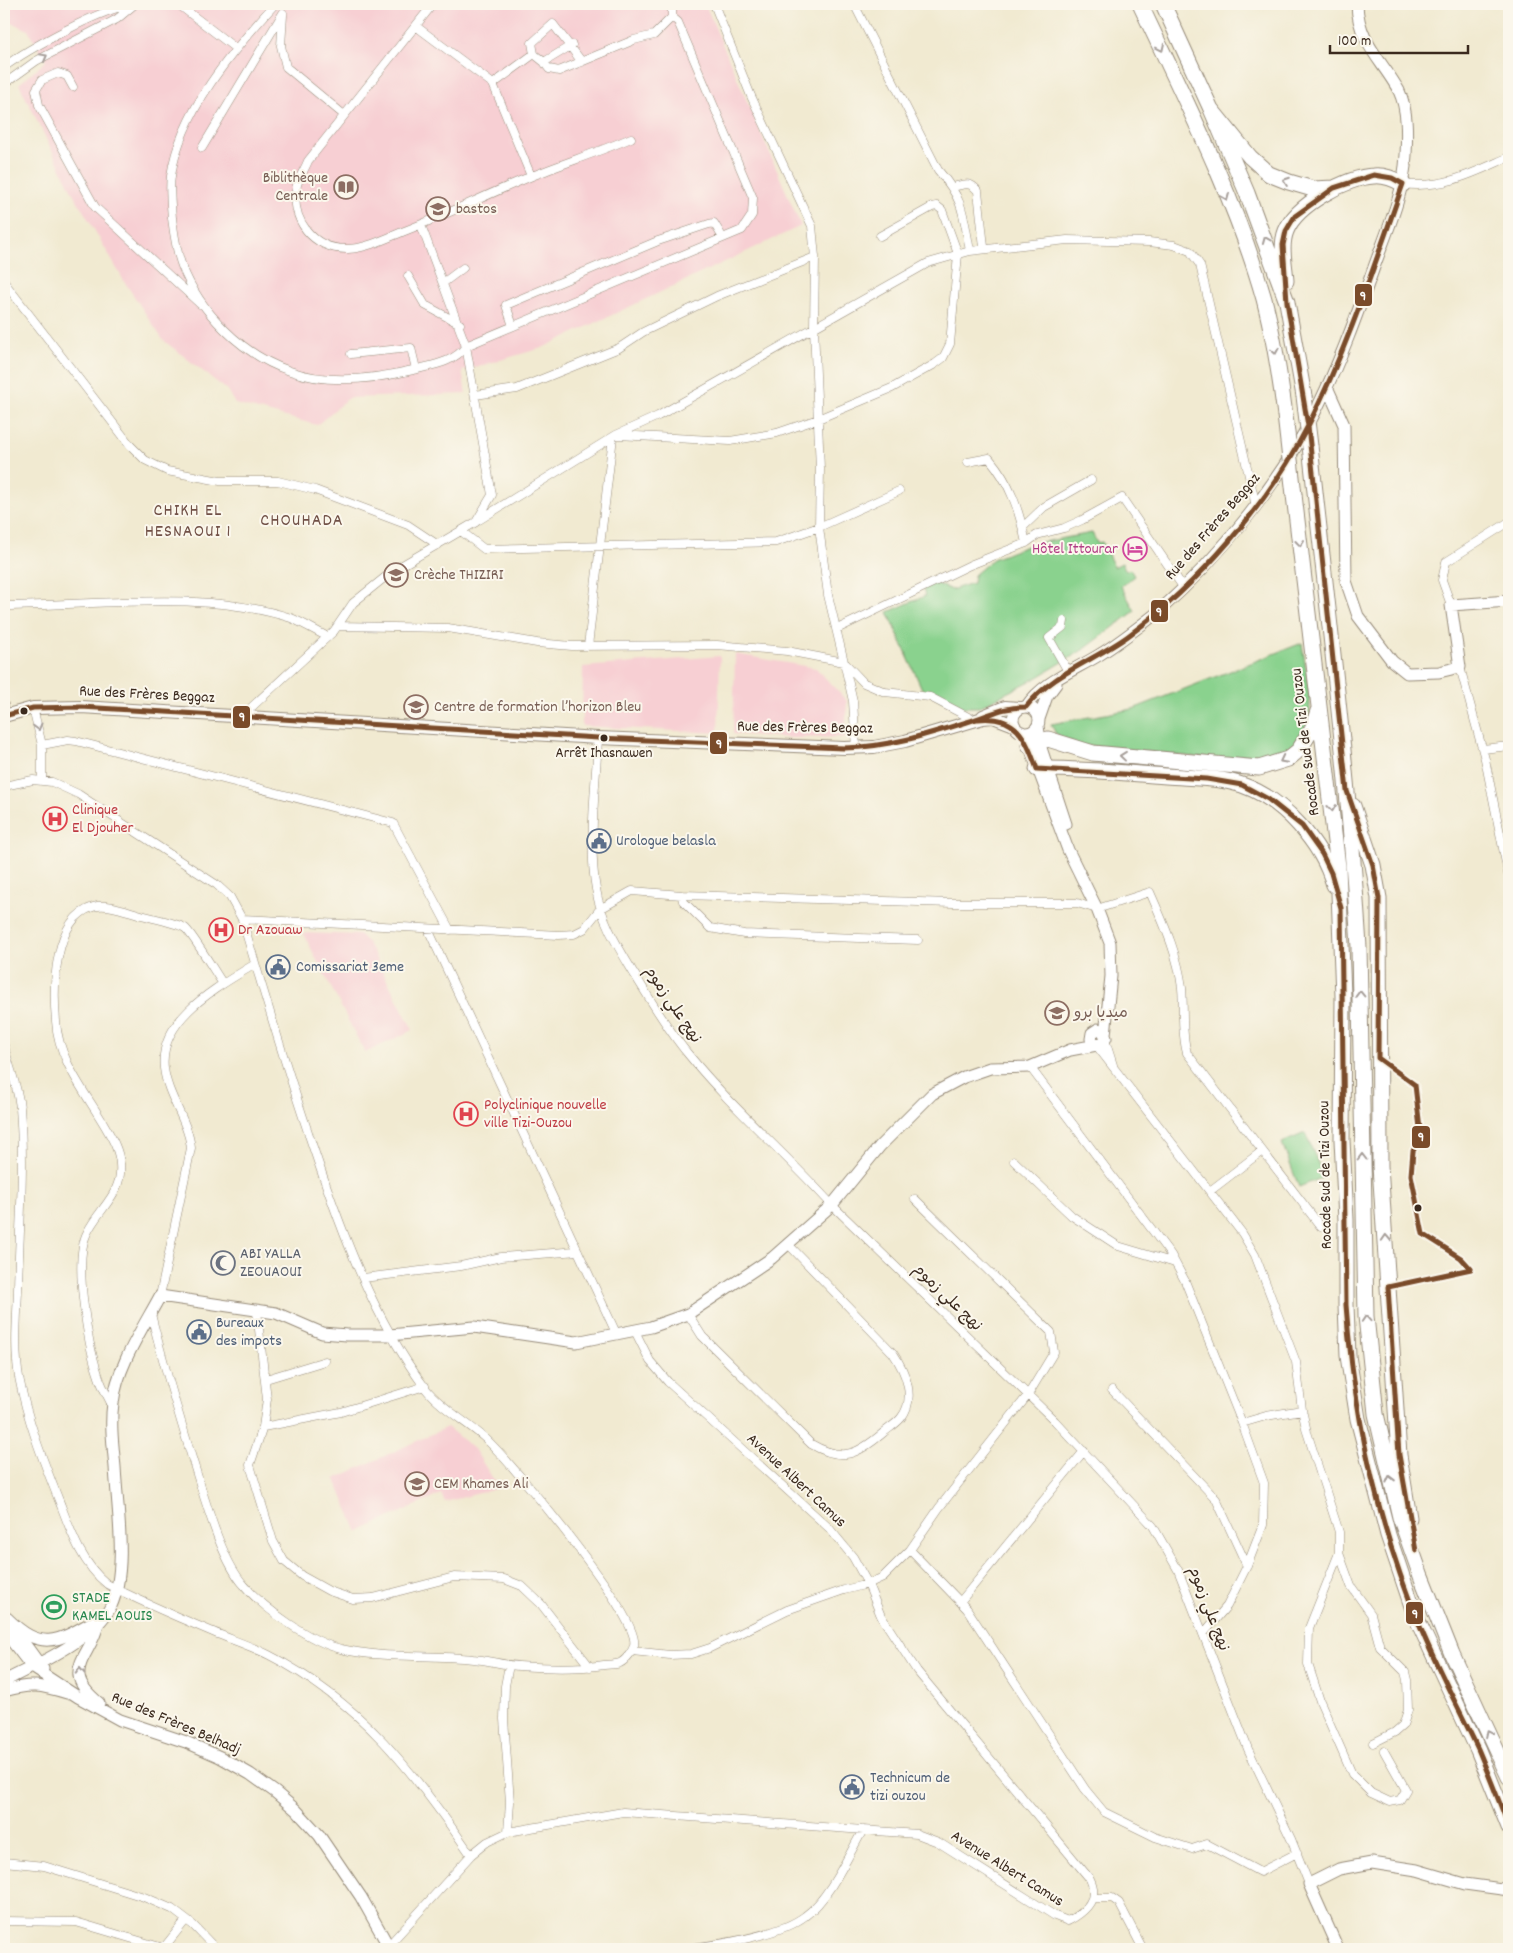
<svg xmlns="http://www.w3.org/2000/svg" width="1513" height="1953" font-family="Dekko,'Playpen Sans Arabic',sans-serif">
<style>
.built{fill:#f7cfd3}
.green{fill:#8ad28e;stroke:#627e56}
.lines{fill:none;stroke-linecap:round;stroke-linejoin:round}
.street-casing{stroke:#968a78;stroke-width:9}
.secondary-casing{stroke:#968a78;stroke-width:13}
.primary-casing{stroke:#968a78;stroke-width:14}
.highway-casing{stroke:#968a78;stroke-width:17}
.street{stroke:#fff;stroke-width:8}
.secondary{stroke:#fff;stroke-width:11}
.primary{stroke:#fff;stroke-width:12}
.highway{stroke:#fff;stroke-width:15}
.highway-bridge-casing{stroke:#968a78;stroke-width:17;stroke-linecap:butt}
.highway-bridge{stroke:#fff;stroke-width:15}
.bus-1-casing{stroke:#fbf7ec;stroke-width:9}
.bus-1{stroke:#7a4b2a;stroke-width:5}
.oneway{stroke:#a79f9a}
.bus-dot{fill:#3b2a1e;stroke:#fbf7ec;stroke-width:2}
.labels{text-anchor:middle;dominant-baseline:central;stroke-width:4;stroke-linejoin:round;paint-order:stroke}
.bus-label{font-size:15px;fill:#3b2a1e;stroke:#fbf7ec}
.education-label{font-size:16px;fill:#785e54;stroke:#fbf7ec;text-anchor:start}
.street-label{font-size:16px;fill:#3b2a1e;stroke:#fbf7ec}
.hotel-label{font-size:16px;fill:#b23c85;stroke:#fbf7ec;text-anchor:end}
.health-label{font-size:16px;fill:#be3a42;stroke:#fbf7ec;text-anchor:start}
.service-label{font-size:16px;fill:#4e5e75;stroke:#fbf7ec;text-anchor:start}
.worship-label{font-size:16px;fill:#5b616d;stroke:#fbf7ec;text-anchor:start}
.leisure-label{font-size:16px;fill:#27864d;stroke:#fbf7ec;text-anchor:start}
.neighbourhood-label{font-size:18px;letter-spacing:1px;fill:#715147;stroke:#fbf7ec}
.line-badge{stroke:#fbf7ec;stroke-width:2}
.badge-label{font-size:14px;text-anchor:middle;font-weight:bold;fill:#fff}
</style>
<rect width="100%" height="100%" fill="#fbf7ec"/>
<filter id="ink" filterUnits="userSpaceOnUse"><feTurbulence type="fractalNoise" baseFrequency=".02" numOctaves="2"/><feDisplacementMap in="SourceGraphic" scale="10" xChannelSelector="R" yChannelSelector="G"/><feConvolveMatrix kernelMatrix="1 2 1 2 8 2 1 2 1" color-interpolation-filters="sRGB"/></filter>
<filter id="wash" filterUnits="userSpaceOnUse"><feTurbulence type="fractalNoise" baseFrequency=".0096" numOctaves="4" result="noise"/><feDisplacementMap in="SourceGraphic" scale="20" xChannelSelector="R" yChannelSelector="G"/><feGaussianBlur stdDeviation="1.12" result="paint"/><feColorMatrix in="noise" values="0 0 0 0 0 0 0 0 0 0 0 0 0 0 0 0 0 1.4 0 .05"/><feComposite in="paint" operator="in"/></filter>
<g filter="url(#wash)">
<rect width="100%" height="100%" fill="#f1ead1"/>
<!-- built -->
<path class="built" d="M4,4H705L801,226L542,348L462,371L466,394L348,398L317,425L235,404L227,390L163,340L124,281L73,193L19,84L46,61L28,30L4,19Z
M735,654L816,668L847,701L845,737L791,738L733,734Z
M720,656L718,733L582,726L583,667Z
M303,933L360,935L368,943L413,1030L365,1053Z
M447,1427L474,1449L499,1488L445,1502L441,1494L358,1532L335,1479Z"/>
<!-- green -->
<path class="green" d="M1092,533L1097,543L1102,542L1114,567L1122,563L1126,571L1130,569L1134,576L1121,586L1135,611L1086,648L1038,677L979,707H956L922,689L888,612L925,596L923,588L936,583L951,590L973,583L974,575L993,559L1032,544Z
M1302,643C1307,684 1324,727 1284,756C1278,760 1268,761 1262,764L1079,745L1056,734L1051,724L1133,709Z
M1305,1133L1324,1177L1299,1187L1282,1143Z"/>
</g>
<g filter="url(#ink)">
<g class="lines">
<!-- street casing -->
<g class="street-casing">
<path id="street" d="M178,4L235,48
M275,4C233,50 180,112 171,176C169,189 171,204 172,218C174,233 176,251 182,266C200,312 242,355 290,371C328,385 375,379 413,370C432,365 454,363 466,346L421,225
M433,4L308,161C305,169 299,177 297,185C289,219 313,250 348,249C367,248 385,239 402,232C446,215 488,194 532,176C564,163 599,152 631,138
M714,4L751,96L812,226L815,257L814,328L820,469L819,527L828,595L844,662L864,683L885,692L930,697L974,720
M854,4L938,170C964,200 963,213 970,251
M283,15L281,46L286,67L344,115
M672,17V4
M417,27L493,84L531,176
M534,54L532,43L553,24L582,62
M544,62L572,45
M4,67C25,51 106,5 131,6
M4,84L36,61L117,19L135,4
M73,87L67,76L58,73L42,80L36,90L39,105L95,207L200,304
M202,148L283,13
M1403,184C1444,189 1473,173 1509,157
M953,187C964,184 970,181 978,191L984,247
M408,276L425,305L460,324
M4,282L130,445L145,460L167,471L220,481H278L315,490L408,525L438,545
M443,283L463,268
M513,326L506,305L658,241L709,224L714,223L723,238
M351,354L411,348L416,369
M475,395L517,389L619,348L643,332L717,296L815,257
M618,435L730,441L777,433L818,419L892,388L935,364L943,358L950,344L958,254L942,210L937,206L932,207L880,236
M968,462L989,458C1011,484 1019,510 1026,543
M479,520L616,435L658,416L928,263L970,251L1067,240L1149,242L1174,245L1190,251L1200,265L1256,506
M1023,527L1044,507L1091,480
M461,531L484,549L776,542L819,527L899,491
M1451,605L1442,580L1446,562L1509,522
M4,606C97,606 200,589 291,618C303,623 316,631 328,637
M1064,621L1063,627L1049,638L1069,673
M338,626L448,628L537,643L572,646L717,645L787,651L844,662L853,701L856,748
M837,629L970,565L1026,543L1037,535L1064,528L1082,520L1122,498L1183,587
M588,646L613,437
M1460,667L1485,759L1509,878
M4,704L5,715
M33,708L42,745V781
M242,716L334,631L353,603L394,570L476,522L492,495L466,346L742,230L752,215L753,198L678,22L672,17L654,35L634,40L559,71L549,69L544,62L534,54L493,84
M598,738C596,783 588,846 596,889C601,920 617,945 633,972C650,999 667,1029 688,1054C732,1108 785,1153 832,1205L1055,1421L1153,1526L1178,1570L1248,1749L1291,1839L1309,1884
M42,745L68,740L76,741L393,823L450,930
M1483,749L1509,746
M4,786L33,780L52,782L78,794L217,885L230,897L242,919L559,935L574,934L584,929L600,909L632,891L682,895L953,903H1077L1097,909L1150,892C1163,922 1178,954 1182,988C1184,1010 1181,1032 1187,1053L1321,1227
M682,895L683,901L710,928L744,934L918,940
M428,929L617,1335
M1105,1040L1113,1065
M1096,1045L1242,1233L1255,1255L1296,1362L1302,1410
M4,1046C9,1067 18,1087 20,1108C25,1168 19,1230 18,1290C17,1318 14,1349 19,1377C27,1420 44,1463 60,1503C71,1532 82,1564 107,1584C141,1602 177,1617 213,1632C232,1640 251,1646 269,1655C361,1702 414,1772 471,1855
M1030,1067L1171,1255L1185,1281L1242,1423
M1014,1161L1072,1216L1118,1246L1175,1263
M1210,1191L1262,1151
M363,1278L461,1266L501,1257L578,1251
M160,1296L191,1148C188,1120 167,1096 164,1068C158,1018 220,986 255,964
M257,1312L267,1399L263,1427L250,1465L273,1541L284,1561L302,1576L329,1591L353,1599L373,1598L454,1577L504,1579L522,1586L541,1604L590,1667
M151,1314C164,1367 180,1419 196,1471C206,1503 222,1561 244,1585C264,1609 311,1642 341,1649C383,1659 429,1654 473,1659C488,1660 503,1665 519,1666C546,1668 577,1669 604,1665C610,1664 615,1665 620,1663C626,1660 633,1651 634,1645C641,1617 512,1463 486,1439C467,1422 441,1408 426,1389C373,1318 342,1233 314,1150C288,1074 265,997 242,919
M688,1314L702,1336L811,1444C842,1462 857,1455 883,1433C889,1428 896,1424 901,1418C917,1398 905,1371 893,1353L788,1244
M266,1379L325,1361
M1112,1390L1216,1499L1247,1566
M112,1405C107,1395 101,1385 98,1374C88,1345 73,1260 87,1233C99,1208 123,1194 120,1164C119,1150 112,1138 105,1126C86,1093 58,1060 56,1021C53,988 53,919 93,907C107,903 124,910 138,914C147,917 178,923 185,928C192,933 216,974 223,984
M263,1427L341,1412L425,1386
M910,1550L967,1609L1085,1789L1104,1812L1155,1837L1192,1849L1207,1844L1260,1872L1297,1853
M1339,1553L1351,1586L1371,1614L1380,1647L1405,1672L1407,1680L1408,1710L1403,1725L1395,1732L1373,1743
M960,1602L1084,1451
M1203,1634L1227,1606L1247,1566L1263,1525L1264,1483L1242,1423L1266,1416L1302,1410L1307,1432L1339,1532V1553L1309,1628L1308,1664L1320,1701L1352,1774L1371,1793L1390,1802L1400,1800L1406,1790L1384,1751
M632,1651L670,1655L691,1654L710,1648L787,1610L844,1590L868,1584L883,1577L910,1550L939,1508L1028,1395L1054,1352L1051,1332L915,1199
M508,1832L510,1802L504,1719L505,1686L509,1665
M4,1862L44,1866L144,1897L172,1909L193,1925L216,1949
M1094,1898H1112L1119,1903L1143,1949
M4,1921L76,1922L160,1947L166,1945L186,1920
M389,1945L471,1855L487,1842L508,1832L623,1812L917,1834L938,1842L1055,1916L1068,1921C1085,1912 1100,1899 1090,1879L917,1671L881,1616L868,1584L853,1557L829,1528L668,1382L650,1361L635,1331
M683,1949C716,1945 779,1936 805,1916C829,1899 848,1856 863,1830"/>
</g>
<!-- secondary casing -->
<g class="secondary-casing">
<path id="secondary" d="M1327,387L1344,425L1346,581L1358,616L1392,661L1407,673L1439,672L1460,667L1451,605L1509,601
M1013 720a13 13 0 1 1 26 0a13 13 0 1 1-26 0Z
M1026,707C1042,682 1075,670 1099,655C1120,642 1139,627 1158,612C1220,557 1285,477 1320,402C1341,359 1357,315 1373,270C1386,233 1404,195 1406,155C1407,135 1408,110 1399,91C1382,60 1358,42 1357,4
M1039,719L1047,696L1056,684
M1038,726L1041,748L1066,824
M1022,732L1027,739L1068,850L1097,909L1110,943L1111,976L1105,1035
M7,1618C40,1651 56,1643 94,1621
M98,1624C91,1658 58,1670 99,1703
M14,1629L43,1669
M4,1631L32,1667L78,1697L120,1720L186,1742L220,1757L250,1774L275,1792L296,1810L319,1835L361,1897L390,1949
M4,1681C36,1665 95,1639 111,1606C128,1569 117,1508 115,1467C113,1446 110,1424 113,1403C117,1366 143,1328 160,1296L276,1313L322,1333L347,1335H390L474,1327L576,1342L651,1327L688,1314L772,1258L832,1205L880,1146L932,1094L964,1077L990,1068L1030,1067L1070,1050L1102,1044L1106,1038L1103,1031L1098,1029L1092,1033L1091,1039L1094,1044
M4,1691C31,1683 41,1685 67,1693
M1338,1949L1309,1884L1339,1869L1372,1863L1417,1870L1465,1884L1509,1890"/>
</g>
<!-- primary casing -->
<g class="primary-casing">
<path id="primary" d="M4,716L33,708L81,707L598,738L844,748L874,747L905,741L983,718L993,717L1014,725
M983,716L1005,707L1019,708"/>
</g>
<!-- highway casing -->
<g class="highway-casing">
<path id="highway" d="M1140,4C1184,98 1236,199 1264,299C1274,337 1280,377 1285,415
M1163,4L1211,109L1250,157L1269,174L1289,182L1313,189L1334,188
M1211,109L1247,193L1287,302L1304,396
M1286,281C1285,265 1280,246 1286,231C1296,205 1347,177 1374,176C1384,175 1394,179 1403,184
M1310,446C1328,613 1349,779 1359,947L1366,1316L1376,1414L1400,1517L1421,1576L1452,1654L1509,1777
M1294,495L1338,867L1343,996L1342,1140L1346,1220V1305L1348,1356L1358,1419L1388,1535L1415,1615L1478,1750L1509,1827
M1029,745L1048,739L1093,753L1259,768L1288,759L1299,750L1312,729L1318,711
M1037,769C1080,768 1123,773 1166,776C1190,778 1219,777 1242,785C1283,799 1322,843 1334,885
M1353,806L1373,865L1379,898L1380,1166L1399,1455L1409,1518"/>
</g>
<!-- street -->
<use href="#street" class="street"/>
<!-- secondary -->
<use href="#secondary" class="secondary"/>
<!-- primary -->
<use href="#primary" class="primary"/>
<!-- highway -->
<use href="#highway" class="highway"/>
<!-- highway-bridge casing -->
<g class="highway-bridge-casing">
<path id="highway-bridge" d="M1304,396L1310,446
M1285,415L1294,495"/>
</g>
<!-- highway-bridge -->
<use href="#highway-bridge" class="highway-bridge"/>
<!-- bus-1 casing -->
<g class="bus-1-casing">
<path id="bus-1" d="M1374,175L1392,178L1403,184C1374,266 1347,349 1308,426L1287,302L1283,245L1286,231L1295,216L1334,188Z
M1308,426L1347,791L1373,865L1379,898L1378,1058L1415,1085L1421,1137L1413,1151L1411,1175L1423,1234L1461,1258L1471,1269L1388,1287
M4,716L33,708L81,707L598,738L844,748C888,747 926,735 967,722C992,715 999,707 1026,707C1051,674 1095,660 1128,636C1198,585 1269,503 1308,426
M978,719C1017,715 1025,737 1037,769L1207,779L1242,785L1268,799L1302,826L1322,854L1331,873L1341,908L1346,1305C1354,1417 1378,1526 1421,1629C1438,1670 1459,1709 1478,1749C1489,1775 1499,1801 1509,1827
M1388,1287L1399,1455L1416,1551"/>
</g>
<!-- bus-1 -->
<use href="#bus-1" class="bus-1"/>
</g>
<!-- one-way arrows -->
<defs><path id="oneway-chevron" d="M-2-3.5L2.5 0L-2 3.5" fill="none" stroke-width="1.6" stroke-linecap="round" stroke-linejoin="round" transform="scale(1.25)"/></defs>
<g class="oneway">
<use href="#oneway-chevron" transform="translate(1161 48) rotate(65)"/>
<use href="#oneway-chevron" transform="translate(44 57) rotate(-29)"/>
<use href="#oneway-chevron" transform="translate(1286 181) rotate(-160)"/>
<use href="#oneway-chevron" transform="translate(1226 197) rotate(68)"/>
<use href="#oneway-chevron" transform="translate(1266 240) rotate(-112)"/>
<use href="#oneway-chevron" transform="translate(1275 351) rotate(80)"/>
<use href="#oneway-chevron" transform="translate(1300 543) rotate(83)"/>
<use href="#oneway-chevron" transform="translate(38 727) rotate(75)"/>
<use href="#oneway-chevron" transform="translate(1123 756) rotate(-174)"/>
<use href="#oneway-chevron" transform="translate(1283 760) rotate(153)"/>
<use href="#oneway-chevron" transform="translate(1332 808) rotate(84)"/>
<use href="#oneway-chevron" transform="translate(1360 994) rotate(-91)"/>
<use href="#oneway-chevron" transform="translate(1362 1157) rotate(-90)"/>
<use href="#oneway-chevron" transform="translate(1386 1238) rotate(-93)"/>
<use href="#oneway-chevron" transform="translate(1366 1319) rotate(-94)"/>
<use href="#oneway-chevron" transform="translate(1390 1479) rotate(-104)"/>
<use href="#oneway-chevron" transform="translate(80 1671) rotate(-92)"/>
<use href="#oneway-chevron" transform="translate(1489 1733) rotate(-116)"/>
</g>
</g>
<!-- icons -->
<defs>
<g id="library-ring" transform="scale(1.25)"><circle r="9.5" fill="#fbf7ec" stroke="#8d6e63" stroke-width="1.5"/><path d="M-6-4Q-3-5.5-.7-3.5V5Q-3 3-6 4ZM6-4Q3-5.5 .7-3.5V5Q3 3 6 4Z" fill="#8d6e63"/></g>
<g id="university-ring" transform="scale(1.25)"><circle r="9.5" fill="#fbf7ec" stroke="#8d6e63" stroke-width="1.5"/><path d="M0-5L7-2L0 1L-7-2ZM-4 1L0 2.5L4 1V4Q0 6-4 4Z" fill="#8d6e63"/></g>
<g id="hotel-ring" transform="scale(1.25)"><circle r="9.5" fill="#fbf7ec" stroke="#d1479c" stroke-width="1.5"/><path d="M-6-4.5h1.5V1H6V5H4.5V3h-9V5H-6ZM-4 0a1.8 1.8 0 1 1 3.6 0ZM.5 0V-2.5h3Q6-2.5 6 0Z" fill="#d1479c"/></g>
<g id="school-ring" transform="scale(1.25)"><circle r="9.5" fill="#fbf7ec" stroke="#8d6e63" stroke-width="1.5"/><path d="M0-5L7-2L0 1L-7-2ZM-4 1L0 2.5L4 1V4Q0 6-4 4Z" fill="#8d6e63"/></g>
<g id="hospital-ring" transform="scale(1.25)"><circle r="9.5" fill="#fbf7ec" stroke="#e0444e" stroke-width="1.5"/><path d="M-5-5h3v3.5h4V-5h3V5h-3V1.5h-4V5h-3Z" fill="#e0444e"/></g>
<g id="civic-ring" transform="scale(1.25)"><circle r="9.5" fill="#fbf7ec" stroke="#5c6f8a" stroke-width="1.5"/><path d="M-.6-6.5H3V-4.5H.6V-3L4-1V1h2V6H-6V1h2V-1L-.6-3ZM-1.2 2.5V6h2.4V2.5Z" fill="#5c6f8a"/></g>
<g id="mosque-ring" transform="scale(1.25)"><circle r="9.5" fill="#fbf7ec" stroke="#6b7280" stroke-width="1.5"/><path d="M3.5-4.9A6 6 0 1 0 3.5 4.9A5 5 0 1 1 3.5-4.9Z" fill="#6b7280"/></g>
<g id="stadium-ring" transform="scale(1.25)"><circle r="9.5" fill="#fbf7ec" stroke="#2e9e5b" stroke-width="1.5"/><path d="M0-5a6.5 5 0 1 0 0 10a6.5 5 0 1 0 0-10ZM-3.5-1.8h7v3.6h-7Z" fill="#2e9e5b"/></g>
</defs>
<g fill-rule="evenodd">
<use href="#library-ring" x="346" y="187"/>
<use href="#university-ring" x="438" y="209"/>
<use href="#hotel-ring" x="1135" y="549"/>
<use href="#school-ring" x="396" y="575"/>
<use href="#university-ring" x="416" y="707"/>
<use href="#hospital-ring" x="55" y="819"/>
<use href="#civic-ring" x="599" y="841"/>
<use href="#hospital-ring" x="221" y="930"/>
<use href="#civic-ring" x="278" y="967"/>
<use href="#school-ring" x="1057" y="1013"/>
<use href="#hospital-ring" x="466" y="1114"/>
<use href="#mosque-ring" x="223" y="1263"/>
<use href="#civic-ring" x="199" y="1332"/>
<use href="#school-ring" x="417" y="1484"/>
<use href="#stadium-ring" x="54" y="1607"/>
<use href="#civic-ring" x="852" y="1787"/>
</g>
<!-- markers -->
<g class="bus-dot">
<circle cx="24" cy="711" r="4.5"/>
<circle cx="604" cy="738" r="4.5"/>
<circle cx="1418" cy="1208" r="4.5"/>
</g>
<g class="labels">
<!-- bus labels -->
<g class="bus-label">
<text x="604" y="754">Arrêt Ihasnawen</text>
</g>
<!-- education labels -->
<g class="education-label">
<text x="328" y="178" text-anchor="end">Biblithèque<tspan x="328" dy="18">Centrale</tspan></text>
<text x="456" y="209">bastos</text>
<text x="414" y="575">Crèche THIZIRI</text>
<text x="434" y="707">Centre de formation l’horizon Bleu</text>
<text x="1074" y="1013">ميديا برو</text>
<text x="434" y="1484">CEM Khames Ali</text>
</g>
<!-- street labels -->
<g class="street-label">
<text transform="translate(1213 527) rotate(-49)">Rue des Frères Beggaz</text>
<text transform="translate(147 695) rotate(3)">Rue des Frères Beggaz</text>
<text transform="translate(805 728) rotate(1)">Rue des Frères Beggaz</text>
<text transform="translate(1306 742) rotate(-97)">Rocade Sud de Tizi Ouzou</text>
<text transform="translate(672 1005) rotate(56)">نهج علي زموم</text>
<text transform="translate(1326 1175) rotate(-91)">Rocade Sud de Tizi Ouzou</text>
<text transform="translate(947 1298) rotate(44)">نهج علي زموم</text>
<text transform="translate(796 1481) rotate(43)">Avenue Albert Camus</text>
<text transform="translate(1208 1609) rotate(69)">نهج علي زموم</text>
<text transform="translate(176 1724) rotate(23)">Rue des Frères Belhadj</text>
<text transform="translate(1007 1869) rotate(32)">Avenue Albert Camus</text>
</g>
<!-- hotel labels -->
<g class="hotel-label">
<text x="1118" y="549">Hôtel Ittourar</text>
</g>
<!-- health labels -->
<g class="health-label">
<text x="72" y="810">Clinique<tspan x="72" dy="18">El Djouher</tspan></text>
<text x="238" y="930">Dr Azouaw</text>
<text x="484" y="1105">Polyclinique nouvelle<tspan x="484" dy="18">ville Tizi-Ouzou</tspan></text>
</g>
<!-- service labels -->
<g class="service-label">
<text x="616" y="841">Urologue belasla</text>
<text x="296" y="967">Comissariat 3eme</text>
<text x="216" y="1323">Bureaux<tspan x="216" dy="18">des impots</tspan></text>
<text x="870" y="1778">Technicum de<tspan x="870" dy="18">tizi ouzou</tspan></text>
</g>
<!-- worship labels -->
<g class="worship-label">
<text x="240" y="1254">ABI YALLA<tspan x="240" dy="18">ZEOUAOUI</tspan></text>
</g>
<!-- leisure labels -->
<g class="leisure-label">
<text x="72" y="1598">STADE<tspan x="72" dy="18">KAMEL AOUIS</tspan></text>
</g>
<!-- neighbourhood labels -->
<g class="neighbourhood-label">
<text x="188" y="511">CHIKH EL<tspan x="188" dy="21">HESNAOUI 1</tspan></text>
<text x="302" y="521">CHOUHADA</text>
</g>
</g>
<g class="line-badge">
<rect x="1354" y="283" width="19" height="24" rx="5" fill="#7a4b2a"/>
<rect x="1150" y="599" width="19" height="24" rx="5" fill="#7a4b2a"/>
<rect x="232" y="705" width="19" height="24" rx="5" fill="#7a4b2a"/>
<rect x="709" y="731" width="19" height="24" rx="5" fill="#7a4b2a"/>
<rect x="1411" y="1125" width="20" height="24" rx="5" fill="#7a4b2a"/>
<rect x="1405" y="1601" width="19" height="24" rx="5" fill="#7a4b2a"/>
</g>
<g class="badge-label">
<text x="1363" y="300">9</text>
<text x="1159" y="616">9</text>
<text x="242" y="721">9</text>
<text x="719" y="748">9</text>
<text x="1421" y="1141">9</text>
<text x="1415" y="1618">9</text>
</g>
<!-- margin -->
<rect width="1513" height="1953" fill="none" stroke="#fbf7ec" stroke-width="20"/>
<!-- scale -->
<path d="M1330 45v8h138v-8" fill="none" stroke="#3b2a1e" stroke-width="2.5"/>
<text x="1338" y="45" font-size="15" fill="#3b2a1e" stroke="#fbf7ec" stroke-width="4" paint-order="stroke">100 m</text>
</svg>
